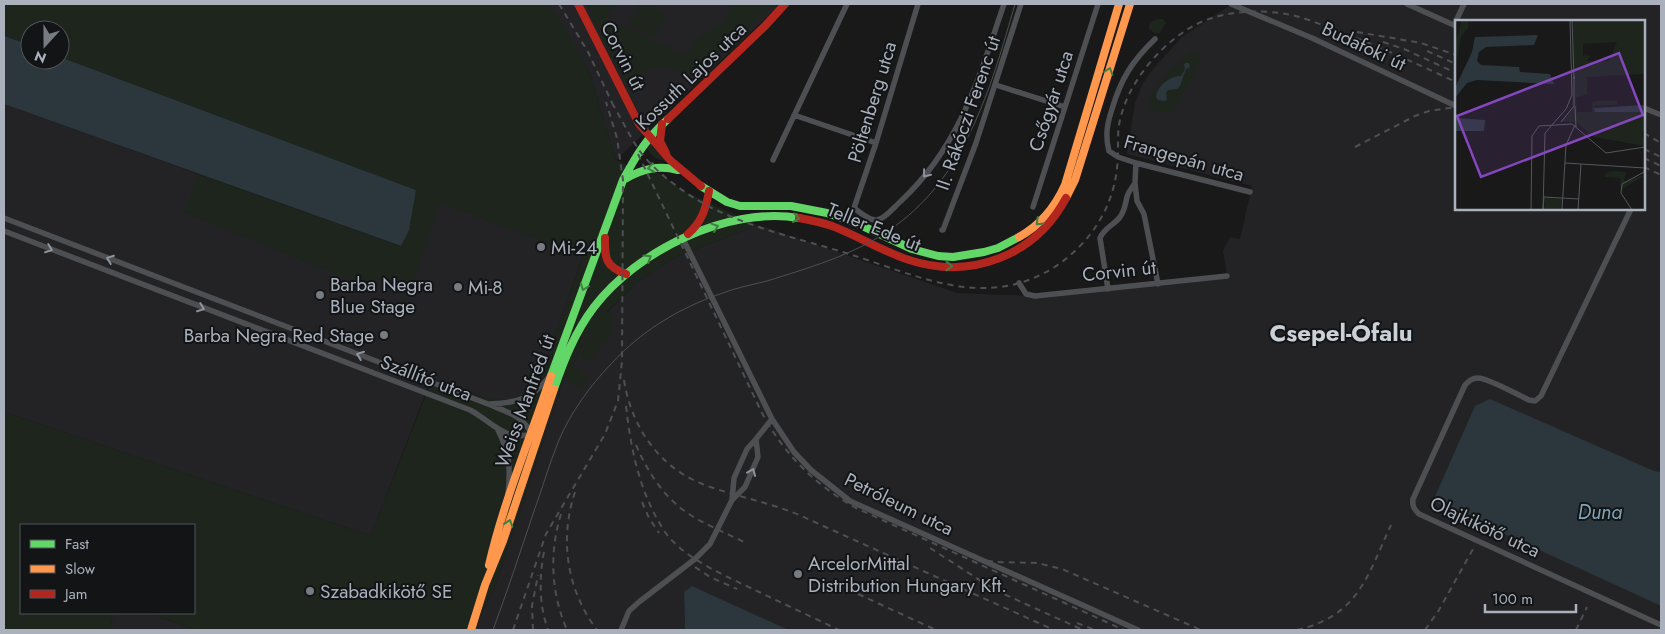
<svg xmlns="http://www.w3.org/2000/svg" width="1665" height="634" font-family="Jost,sans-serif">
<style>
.built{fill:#232326;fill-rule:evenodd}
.green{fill:#1d251d}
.water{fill:#2b373d}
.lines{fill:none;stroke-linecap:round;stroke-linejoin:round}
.street{stroke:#4d4f53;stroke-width:5.5}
.fast{stroke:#63d668;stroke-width:8}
.slow{stroke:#ff974d;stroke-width:8}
.jam{stroke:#b3261e;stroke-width:8}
.tram{stroke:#4e4f52;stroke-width:1}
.rail{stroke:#4e4f52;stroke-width:2;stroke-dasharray:6 5;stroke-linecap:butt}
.oneway{stroke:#3f7f43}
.oneway2{stroke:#8e949c}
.poi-dot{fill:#777c83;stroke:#131416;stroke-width:2}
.labels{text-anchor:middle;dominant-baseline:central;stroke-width:4;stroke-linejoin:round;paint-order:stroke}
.street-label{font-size:19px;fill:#aab1bc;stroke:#131416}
.poi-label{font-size:19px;fill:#aab1bc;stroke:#131416;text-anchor:start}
.water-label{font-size:20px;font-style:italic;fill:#7ea4b9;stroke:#131416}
.district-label{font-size:24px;font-weight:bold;fill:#cbd0d7;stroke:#131416}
.inset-road{fill:none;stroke:#53565b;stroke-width:1}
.view{fill:#8447be;fill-opacity:0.15;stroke:#8447be;stroke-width:2.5}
.inset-edge{fill:none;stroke:#aab1bc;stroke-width:2.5}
</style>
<rect width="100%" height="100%" fill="#19191a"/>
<!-- built -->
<path class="built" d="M545,4H778L774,10L616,160L588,69Z
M1232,4H1661V472L1654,471L1433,500L1661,606V630H789L692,586L684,593L685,630H474L496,584L562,384L567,373L593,327L636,283L676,257L758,225L957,293L1035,296L1227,276L1223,251L1230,237L1240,239L1252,186L1127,154L1135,103L1142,85L1152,70L1182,37ZM1456,21H1644V209H1456Z
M4,104L198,174L185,212L371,288L376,278L409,290L440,202L583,256L539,381L532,390L522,395L511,399L500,400L487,399L431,379L371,536L4,412Z
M115,613H149L196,630H109Z"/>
<!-- green -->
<path class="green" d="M4,4H545L557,15L588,69L616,160L646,174L656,172L665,176L681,190L758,225L676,257L636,283L607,312L612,317V333L597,350L591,360L586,361L581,356L595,325L593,327L571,366L580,370L586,375V381L580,388C572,384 567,383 567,373L562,384L496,584L474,630H196L149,613H194V525H21V613H115L109,630H4V412L371,536L432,379C466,391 510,417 539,381L583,256L440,203L409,291L376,278L372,289L184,212L198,174L400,246L416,190L60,57V30H30V45L4,36Z
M586,4H613L606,19L687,56C690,49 693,41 700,37C717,24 722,33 730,8L728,4H774L718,56L689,75L663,66L662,67L656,65L652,70L644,68L638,83L628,87L604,42Z
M639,4H644L666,14L660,25L635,13Z
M634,15L660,26L655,38L629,26Z
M1159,19H1163L1166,23L1160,33H1154L1149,29V25L1154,20Z
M1191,53L1198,54L1200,58V63L1176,106C1170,114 1162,113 1154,111L1149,105C1148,92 1179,59 1191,53Z
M650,142L668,162C655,158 655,159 646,148Z"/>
<!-- water -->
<path class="water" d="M4,36L30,45V60H60V57L416,190L409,230L401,246L4,104Z
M1186,63H1189L1190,67L1186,69L1180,86L1177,89L1168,90L1166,93L1167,100L1164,101L1158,100L1156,97C1158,85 1170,76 1181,76L1185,69L1184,64Z
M1490,399L1654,471L1661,472V606L1433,501L1475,406Z
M692,586L789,630H685L684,592Z"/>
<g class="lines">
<!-- street -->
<path class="street" d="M918,4L876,143L854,208C859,212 871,221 877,220C885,219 895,206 901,201C960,146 979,78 1004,4
M1231,4L1312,38L1456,106
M1407,4L1456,26
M1456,21L1464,4
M1155,39C1132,61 1121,79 1112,109C1107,124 1105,136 1109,151L1118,157L1136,163L1250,192
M996,85L1065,107
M1644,108L1661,115
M794,115L876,143
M773,160L847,4
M1136,163L1135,183L1137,201L1144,214L1158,284
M1033,207L1098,4
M1631,209L1541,396L1535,401L1529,400C1518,395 1488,378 1478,378C1472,378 1469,381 1465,385L1413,499C1412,506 1414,509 1419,514L1661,625
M4,218L488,404C505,411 527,417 532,437
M942,230H943L976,143L1021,4
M4,231L470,410C491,421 507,444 533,433
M683,239L772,419L794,452L811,470L850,501L1138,630
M1019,283L1026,294L1035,296L1227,276
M1108,289L1100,238C1104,228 1114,225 1120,217C1125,210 1125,205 1127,197C1128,192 1132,188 1135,183
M490,404C517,403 532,399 549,377
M498,430C509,452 511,468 508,493
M732,500L745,487L758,457L756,439
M621,630L629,611L639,602L695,559L710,544L732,500L734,478L747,449L756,439L772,419"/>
<!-- fast -->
<path class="fast" d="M625,179C642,169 658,165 678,170
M701,186L727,202L740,206H791L827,213L856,223L912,249L938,256L953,257L984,252L998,248L1019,237
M551,376L623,180C637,154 646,139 668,119
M554,389C564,360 575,332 594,307C637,251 727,206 799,218"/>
<!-- slow -->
<path class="slow" d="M1066,198L1075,180L1130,4
M1019,237C1041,225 1055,207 1065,185L1119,4
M489,565C504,500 530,439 551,376
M471,630L485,585L503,541L554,389"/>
<!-- jam -->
<path class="jam" d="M578,4L639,124L670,160L701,186
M668,119L765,26L785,4
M662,124L660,141L666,153
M799,218C810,220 821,222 832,226C858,236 882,251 909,260C971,280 1035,256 1066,198
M688,234C702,222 706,208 709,191
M605,238C605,259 605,266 626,274"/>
<!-- tram -->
<path class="tram" d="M493,630C507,592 520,553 533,514C542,490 549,464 559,440C571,412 590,386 611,364C640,332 679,308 720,294C735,288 751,285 767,281C808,268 851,256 888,231C965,180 991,88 1015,4"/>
<!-- rail -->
<path class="rail" d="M559,4L588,52L615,109
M1357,32L1421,43L1456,55
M1383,42L1404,49L1456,73
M1427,51L1456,64
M612,103C621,118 629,135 639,150C649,164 664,177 678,187C727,224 792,236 849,254C891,267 940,289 985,288C1019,288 1053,273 1077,249C1099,228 1114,199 1117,168C1119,154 1117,139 1119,125C1126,84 1160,44 1195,25C1221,11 1257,9 1286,14C1301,16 1317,23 1332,29C1374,44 1415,63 1456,82
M1644,133L1661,143
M1355,147L1415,116L1429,111L1456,107
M1644,149L1661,157
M638,154L762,413C784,454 815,485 856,508L1124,630
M1644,158L1661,166
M1644,167L1661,175
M624,380C631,425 657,465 700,483C732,496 766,501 799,515L1054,630
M626,406C631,451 640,494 665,532C684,559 728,577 757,591C784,604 812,617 839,630
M636,445C647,471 664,498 689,514C706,525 726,533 744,542
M575,492C559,540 567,590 597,630
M642,502L649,518L659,533
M561,514C549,553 551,593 567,630
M930,548L995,590L1083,630
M544,552C539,578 539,605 548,630
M976,559L996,562L1037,563L1062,569L1201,630
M695,567L710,577L737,589
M858,594L936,630
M1077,623L1095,630
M513,630L546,534L605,434L618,401L622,361L623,180L617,138L606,102
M533,630L532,606L538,575
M1297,630C1358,616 1367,577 1391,525
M1425,630L1439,610L1473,549
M1576,630L1587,607"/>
</g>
<!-- one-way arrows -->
<defs><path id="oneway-chevron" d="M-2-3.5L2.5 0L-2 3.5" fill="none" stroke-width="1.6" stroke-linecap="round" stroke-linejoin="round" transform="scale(1.25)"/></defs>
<g class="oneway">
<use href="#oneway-chevron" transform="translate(1109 71) rotate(-72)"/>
<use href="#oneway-chevron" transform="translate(651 168) rotate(171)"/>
<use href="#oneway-chevron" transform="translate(796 218) rotate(7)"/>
<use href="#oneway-chevron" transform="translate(1039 222) rotate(136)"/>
<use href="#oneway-chevron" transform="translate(715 227) rotate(-19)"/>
<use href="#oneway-chevron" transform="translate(648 258) rotate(-32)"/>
<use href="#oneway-chevron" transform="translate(949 266)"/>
<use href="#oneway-chevron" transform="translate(584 287) rotate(111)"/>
<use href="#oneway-chevron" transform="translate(509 523) rotate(-71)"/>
</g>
<g class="oneway2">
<use href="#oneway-chevron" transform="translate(926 174) rotate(128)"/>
<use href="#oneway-chevron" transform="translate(49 249) rotate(21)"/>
<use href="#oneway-chevron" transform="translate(110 259) rotate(-159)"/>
<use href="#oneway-chevron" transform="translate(201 308) rotate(21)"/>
<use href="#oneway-chevron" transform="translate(360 355) rotate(-159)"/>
<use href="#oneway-chevron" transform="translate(752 472) rotate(-67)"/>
</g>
<!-- markers -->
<g class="poi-dot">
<circle cx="541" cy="247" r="5"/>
<circle cx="458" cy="287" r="5"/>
<circle cx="320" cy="295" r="5"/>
<circle cx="384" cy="335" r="5"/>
<circle cx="798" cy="574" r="5"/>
<circle cx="310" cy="591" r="5"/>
</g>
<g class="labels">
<!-- street labels -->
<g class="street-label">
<text transform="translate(1364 46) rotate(25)">Budafoki út</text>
<text transform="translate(623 56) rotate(63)">Corvin út</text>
<text transform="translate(691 76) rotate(-44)">Kossuth Lajos utca</text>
<text transform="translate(1051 101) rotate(-72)">Csőgyár utca</text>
<text transform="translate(872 102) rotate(-73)">Pöltenberg utca</text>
<text transform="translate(968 113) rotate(-71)">II. Rákóczi Ferenc út</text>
<text transform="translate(1184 158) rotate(16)">Frangepán utca</text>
<text transform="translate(874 227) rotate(22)">Teller Ede út</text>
<text transform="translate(1119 271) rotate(-6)">Corvin út</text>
<text transform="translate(426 378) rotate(21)">Szállító utca</text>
<text transform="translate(525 401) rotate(-70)">Weiss Manfréd út</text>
<text transform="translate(899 504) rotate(26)">Petróleum utca</text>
<text transform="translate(1485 527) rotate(25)">Olajkikötő utca</text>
</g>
<!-- poi labels -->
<g class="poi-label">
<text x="551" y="247">Mi-24</text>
<text x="330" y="284">Barba Negra<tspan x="330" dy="22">Blue Stage</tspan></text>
<text x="468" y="287">Mi-8</text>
<text x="374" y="335" text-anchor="end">Barba Negra Red Stage</text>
<text x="808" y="563">ArcelorMittal<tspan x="808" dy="22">Distribution Hungary Kft.</tspan></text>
<text x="320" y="591">Szabadkikötő SE</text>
</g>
<!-- water labels -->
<g class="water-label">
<text x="1600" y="512">Duna</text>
</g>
<!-- district labels -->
<g class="district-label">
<text x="1341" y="332">Csepel-Ófalu</text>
</g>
</g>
<!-- overview -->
<g transform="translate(1455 20)">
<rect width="190" height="190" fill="#19191a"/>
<path d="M7,0L13,1L14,7L6,17L2,40L0,23ZM118,0H190V54L132,57V74L121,78L122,92H137V82L141,81H162V85L140,86V92H190V109L187,113L190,126L139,117L122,103L106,101L117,88ZM162,22L154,41H132L135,36L128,35V24ZM158,151L171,152L169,161L190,155L166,170L165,158L150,157L151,153ZM90,178L107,179L106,190H89Z" fill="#1d251d" fill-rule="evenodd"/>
<path d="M83,15L79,25L31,27L24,32L22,41L26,45L64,47L65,52L95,54L99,64L22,60L12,63L0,78V68L17,32L20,17ZM190,85V92H140L139,88ZM0,98L30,100L29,111H0Z" fill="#2b373d"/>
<path class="inset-road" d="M117,0L119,59M120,86L121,107M106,102L119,86V56M110,143L190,148M76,190L77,116L84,106L117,104L151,133L190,127M88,190L89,177L124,179M88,190L90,113L111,89L117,75L115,0M107,190L111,125L120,105M123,190L126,144M177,190L166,173L167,164L189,152L190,148"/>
<path class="view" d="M164,33L188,95L26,157L2,96Z"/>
<rect width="190" height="190" class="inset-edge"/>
</g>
<!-- border -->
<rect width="1665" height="634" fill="none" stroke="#aab1bc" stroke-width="10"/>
<!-- legend -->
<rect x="20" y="524" width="175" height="90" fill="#131416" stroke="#4f5358"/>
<rect x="30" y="540" width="25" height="8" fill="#63d668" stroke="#4f5358"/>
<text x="65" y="549" font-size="15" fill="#aab1bc">Fast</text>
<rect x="30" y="565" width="25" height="8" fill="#ff974d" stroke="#4f5358"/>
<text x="65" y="574" font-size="15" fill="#aab1bc">Slow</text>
<rect x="30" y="590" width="25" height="8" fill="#b3261e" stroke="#4f5358"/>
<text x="65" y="599" font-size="15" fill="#aab1bc">Jam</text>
<!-- north arrow -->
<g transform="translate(45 45) rotate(201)"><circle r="24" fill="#131416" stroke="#4f5358"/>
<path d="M0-4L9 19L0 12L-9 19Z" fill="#777c83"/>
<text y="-8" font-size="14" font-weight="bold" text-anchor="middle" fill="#aab1bc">N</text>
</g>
<!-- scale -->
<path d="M1485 604v8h91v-8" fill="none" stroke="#aab1bc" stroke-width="2.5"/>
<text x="1492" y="604" font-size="15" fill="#aab1bc" stroke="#131416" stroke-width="4" paint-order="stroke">100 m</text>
</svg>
